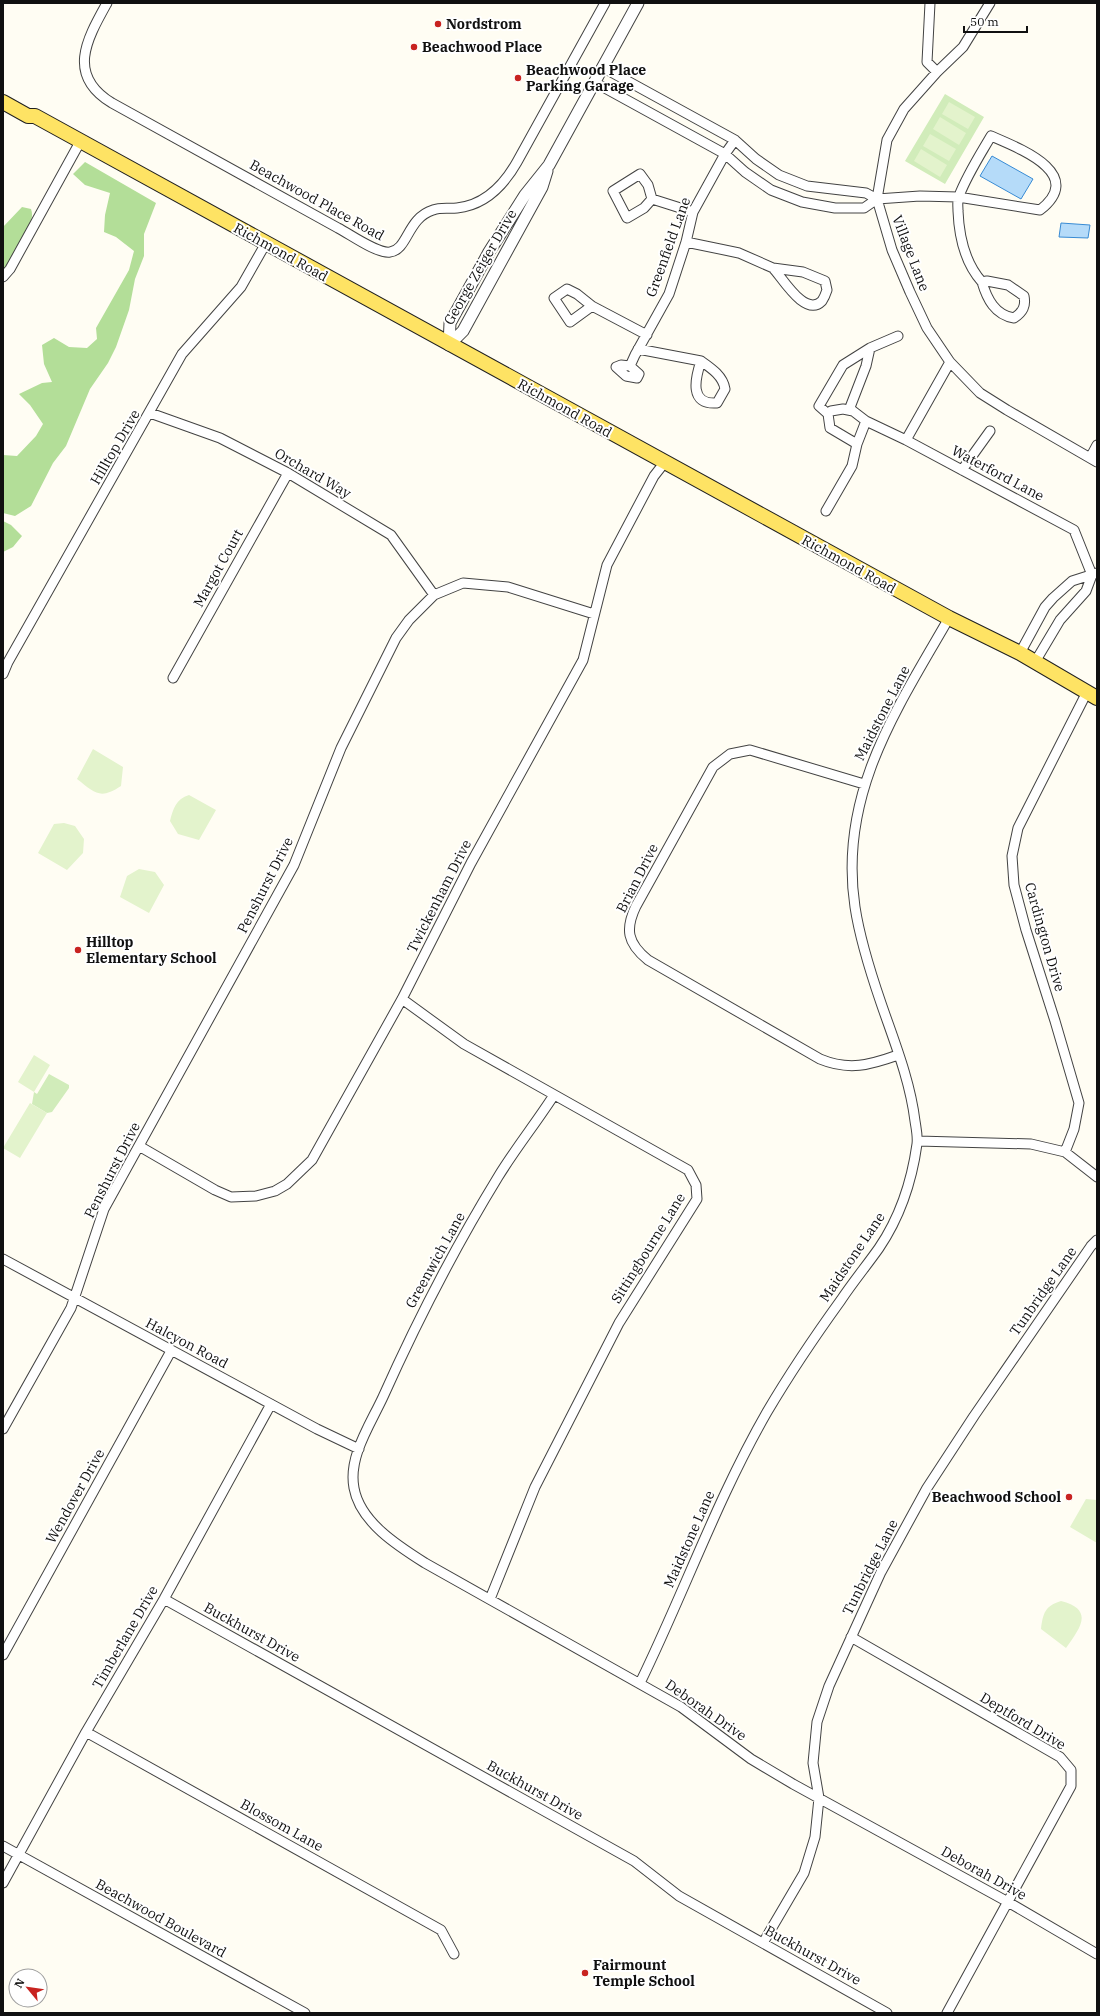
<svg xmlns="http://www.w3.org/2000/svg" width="1100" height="2016" font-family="'IBM Plex Serif',serif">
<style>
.green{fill:#d1ecba}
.forest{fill:#b3de98}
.pitch{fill:#e3f3cc}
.water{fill:#b5dbf9;stroke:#388bd4}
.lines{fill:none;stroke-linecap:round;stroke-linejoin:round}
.minor-casing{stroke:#434343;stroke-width:11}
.tertiary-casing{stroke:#434343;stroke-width:13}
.primary-casing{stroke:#212121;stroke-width:16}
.minor{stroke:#fff;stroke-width:9}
.tertiary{stroke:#fff;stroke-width:11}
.primary{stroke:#fee364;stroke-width:14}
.poi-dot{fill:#c82320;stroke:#fff;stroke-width:1.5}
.labels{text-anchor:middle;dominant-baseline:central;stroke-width:4;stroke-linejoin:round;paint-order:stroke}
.poi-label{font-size:14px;font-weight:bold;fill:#101010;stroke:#fff;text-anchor:start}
.street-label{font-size:14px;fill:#101010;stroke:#fff}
</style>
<rect width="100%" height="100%" fill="#fffdf3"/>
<!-- green -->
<path class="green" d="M945,94L984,117L945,184L905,161Z
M49,1074L69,1085V1088L52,1112L47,1113L32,1104L34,1092L37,1094Z"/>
<!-- forest -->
<path class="forest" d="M85,162L156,203L144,234V256L135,279L129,310L116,347L108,363L90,389L66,446L53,463L31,506L15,516L3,513V455L17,456L36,436L43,424L30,405L19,394L42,383L52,382L44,364L42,345L54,338L69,347L87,348L97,339L96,328L129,270L134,251L116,237L104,232L105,215L110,193L85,185L73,174Z
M22,207L31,209C36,223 22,238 15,250L19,253L3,277V227Z
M3,521L11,525L22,536L13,547L3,552Z"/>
<!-- pitch -->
<path class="pitch" d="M949,102L975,117L968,129L942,114Z
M940,117L966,133L959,145L933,129Z
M930,134L956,149L949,161L923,146Z
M921,149L947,165L940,177L914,161Z
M93,749L123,767L121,786C100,800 95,793 77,779Z
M189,795L216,810L199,840L178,834L170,821C173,809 176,799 189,795Z
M64,823L75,826L84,839L83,853L67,870L38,853L54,824Z
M139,869L155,872L164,885L149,913L120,897L127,876Z
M34,1055L50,1065L34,1092L18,1082Z
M30,1103L47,1113L20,1158L3,1148Z
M1086,1499L1097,1500V1543L1070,1527Z
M1061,1601C1095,1610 1080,1628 1066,1648L1041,1629C1043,1613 1045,1606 1061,1601Z"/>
<!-- water -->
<path class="water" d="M992,156L1033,179L1021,199L980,176Z
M1061,223L1090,225L1088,238L1059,237Z"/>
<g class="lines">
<!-- minor casing -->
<g class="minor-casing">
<path id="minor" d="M107,3C87,39 66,75 112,103C188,145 263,187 338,228C350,234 377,254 390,252C408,250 407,218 433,210C441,207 449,209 457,208C485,205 504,185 517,162L605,3
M930,3L927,62L937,72
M990,3L963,47L937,72L904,109L887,140L877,199L892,250L910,292L927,328L950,362L980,393L1007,410L1097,462
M602,67L735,140L756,159L779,175L807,186L866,193L877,199
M594,82L725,154L745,172L771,190L802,202L835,208H864L877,199
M640,174L648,185L652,199L644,208L627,218L613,191Z
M652,199L693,212
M877,199L920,196L958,197L1040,210C1086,174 1021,149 991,136C980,155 967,175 959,196C957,200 958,206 958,211C959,236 965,263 982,282
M686,242L739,253L773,268
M773,268L803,272L825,281L827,290C826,293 824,298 822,301C805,318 782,277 773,268Z
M3,277L10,269L80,142
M987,281L1008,285L1024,296C1026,306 1023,312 1014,318C995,315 987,299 982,282Z
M567,289L577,294L592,306L570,322L554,298Z
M592,306L647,335
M638,349L701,361
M701,361C711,368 723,376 725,389L717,403C689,405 695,379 701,361Z
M621,365L630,366L639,374L637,378L626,376L616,367Z
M630,366L635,355L669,294L686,242L693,212L725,154L735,140
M849,410L866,366L870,348
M150,413L220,438L288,473L391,535L434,595
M828,414L831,411L843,409L853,411L866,421L906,440L1074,530L1092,575
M906,440L950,362
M857,444L830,428L828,414L819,406L843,365L870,348L898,336
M1090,458L1097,445
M962,470L990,431
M826,511L852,466L857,444L866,421
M1020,653L1045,607L1053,598L1072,581L1097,573
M1035,662L1060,620L1086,591L1092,575
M3,674L8,662L182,354L241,287L266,243
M173,678L288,473
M864,784L750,750L730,754L713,767L636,906C625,929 627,943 648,960L820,1059C849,1071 870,1065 898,1055
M402,999L464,1044L688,1170L696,1185L697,1199L619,1323L535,1487L490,1599
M554,1095C536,1123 515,1149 498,1177C454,1249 417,1321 383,1397C370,1425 348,1457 354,1488C360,1522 398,1546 425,1563L681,1707L751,1759L793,1784L1008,1902L1097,1954
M918,1141L1031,1144L1065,1152L1097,1177
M139,1146L215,1190L231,1197L256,1196L275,1191L287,1184L312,1160L402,999L471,863L583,660L607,565L654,476L665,462
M1065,1152L1074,1129L1079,1103L1055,1021L1026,930L1014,885L1012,856L1018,828L1087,692
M3,1259L317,1429L359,1449
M3,1429L71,1308L104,1209L294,865L341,748L396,638L409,620L434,595L463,583L508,587L594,614
M164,1599L634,1861L679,1896L887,2013
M851,1637L1060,1757L1071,1770V1786L947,2013
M3,1655L171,1351
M640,1683C684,1593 717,1499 767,1412C790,1373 815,1336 841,1300C853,1282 867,1265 879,1248C900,1217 912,1180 917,1144C918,1136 916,1128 915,1121C910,1080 894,1041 881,1003C870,971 860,940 855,907C838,795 896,710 949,618
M86,1732L441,1930L454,1954
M3,1846L305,2013
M3,1883L86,1732L164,1599L271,1404
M763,1943L804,1873L815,1837L819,1798L813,1763L817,1722L829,1686L881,1572L927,1488L974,1416L1091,1246L1097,1240"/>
</g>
<!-- tertiary casing -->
<g class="tertiary-casing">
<path id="tertiary" d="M449,345L450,323L489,252L525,195L549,165L638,3
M449,345L463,331L542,187L547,171"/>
</g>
<!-- primary casing -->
<g class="primary-casing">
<path id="primary" d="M3,102L28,116H35L949,618L1020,653L1097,698"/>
</g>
<!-- minor -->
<use href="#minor" class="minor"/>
<!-- tertiary -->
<use href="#tertiary" class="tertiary"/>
<!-- primary -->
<use href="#primary" class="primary"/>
</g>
<!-- markers -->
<g class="poi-dot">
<circle cx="438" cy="24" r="4"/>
<circle cx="414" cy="47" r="4"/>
<circle cx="518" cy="78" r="4"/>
<circle cx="78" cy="950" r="4"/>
<circle cx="1069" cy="1497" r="4"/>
<circle cx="585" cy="1973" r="4"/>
</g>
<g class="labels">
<!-- poi labels -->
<g class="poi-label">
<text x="446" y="24">Nordstrom</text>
<text x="422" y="47">Beachwood Place</text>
<text x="526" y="70">Beachwood Place<tspan x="526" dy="16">Parking Garage</tspan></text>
<text x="86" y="942">Hilltop<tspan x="86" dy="16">Elementary School</tspan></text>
<text x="1061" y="1497" text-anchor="end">Beachwood School</text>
<text x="593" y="1965">Fairmount<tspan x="593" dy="16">Temple School</tspan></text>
</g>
<!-- street labels -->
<g class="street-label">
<text transform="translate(317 200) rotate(29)">Beachwood Place Road</text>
<text transform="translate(668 247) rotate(-70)">Greenfield Lane</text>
<text transform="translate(281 252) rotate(29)">Richmond Road</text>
<text transform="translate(911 253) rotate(69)">Village Lane</text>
<text transform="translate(480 267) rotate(-60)">George Zeiger Drive</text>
<text transform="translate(565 408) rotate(29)">Richmond Road</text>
<text transform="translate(115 447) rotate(-60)">Hilltop Drive</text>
<text transform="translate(313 473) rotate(30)">Orchard Way</text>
<text transform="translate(998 473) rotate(28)">Waterford Lane</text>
<text transform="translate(849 564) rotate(29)">Richmond Road</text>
<text transform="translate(218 568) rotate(-61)">Margot Court</text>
<text transform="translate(882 713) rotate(-63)">Maidstone Lane</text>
<text transform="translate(637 878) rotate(-63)">Brian Drive</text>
<text transform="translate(265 885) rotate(-63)">Penshurst Drive</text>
<text transform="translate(439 896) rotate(-63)">Twickenham Drive</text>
<text transform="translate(1045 937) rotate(74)">Cardington Drive</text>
<text transform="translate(112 1170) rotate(-63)">Penshurst Drive</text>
<text transform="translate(648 1248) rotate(-58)">Sittingbourne Lane</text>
<text transform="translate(852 1257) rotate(-56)">Maidstone Lane</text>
<text transform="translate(435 1260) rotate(-61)">Greenwich Lane</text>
<text transform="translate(1043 1291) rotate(-55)">Tunbridge Lane</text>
<text transform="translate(187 1343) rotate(28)">Halcyon Road</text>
<text transform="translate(75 1496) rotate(-61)">Wendover Drive</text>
<text transform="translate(689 1539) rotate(-66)">Maidstone Lane</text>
<text transform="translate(870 1567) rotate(-63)">Tunbridge Lane</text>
<text transform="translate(252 1632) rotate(29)">Buckhurst Drive</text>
<text transform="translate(125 1637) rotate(-60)">Timberlane Drive</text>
<text transform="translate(706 1710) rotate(35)">Deborah Drive</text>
<text transform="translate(1023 1721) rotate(31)">Deptford Drive</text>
<text transform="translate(535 1790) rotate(29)">Buckhurst Drive</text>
<text transform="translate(282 1825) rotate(29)">Blossom Lane</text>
<text transform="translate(984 1873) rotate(29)">Deborah Drive</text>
<text transform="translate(161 1918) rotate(29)">Beachwood Boulevard</text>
<text transform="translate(813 1955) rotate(29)">Buckhurst Drive</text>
</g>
</g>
<!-- border -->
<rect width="1100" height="2016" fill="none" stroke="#101010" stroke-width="8"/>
<!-- north arrow -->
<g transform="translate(28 1988) rotate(299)"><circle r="19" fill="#ffffff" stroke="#9f9f9f"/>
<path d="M0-3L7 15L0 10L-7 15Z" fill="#c82320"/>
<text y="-6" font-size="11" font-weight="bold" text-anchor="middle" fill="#101010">N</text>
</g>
<!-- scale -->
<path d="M964 26v6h63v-6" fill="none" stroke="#101010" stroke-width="2"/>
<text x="970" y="26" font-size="12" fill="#101010" stroke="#ffffff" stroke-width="3" paint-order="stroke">50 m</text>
</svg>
